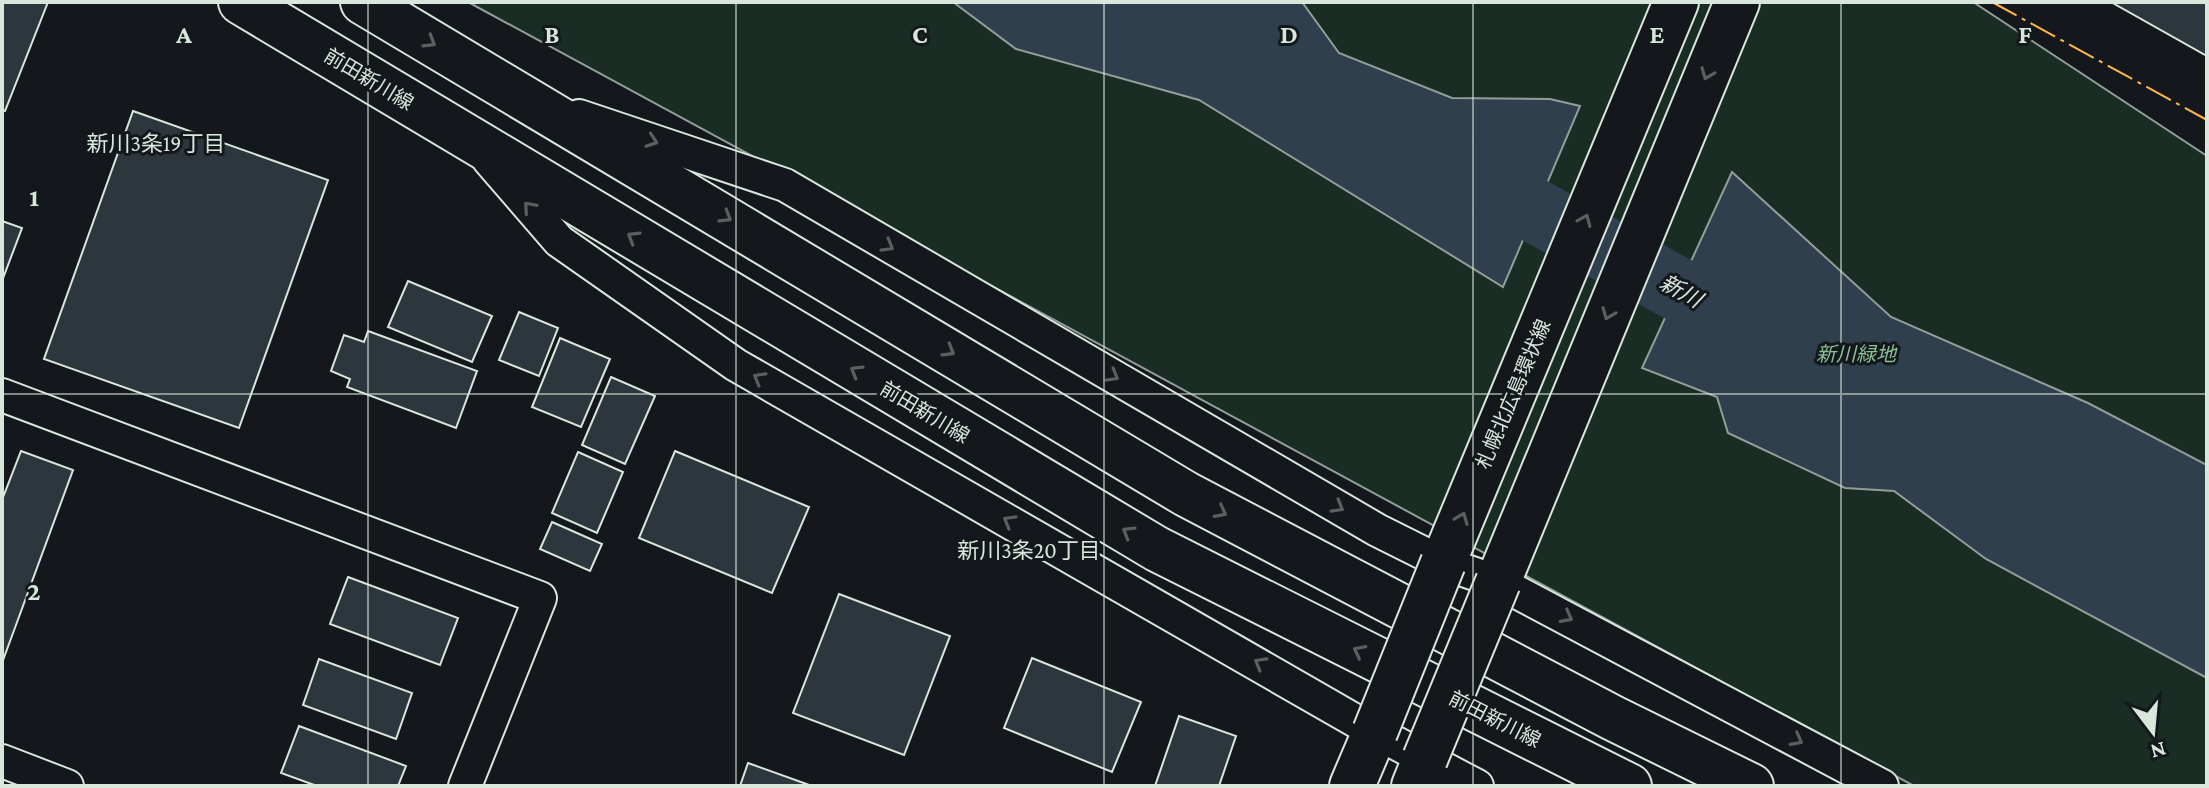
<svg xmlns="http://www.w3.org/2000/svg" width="2209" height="788" font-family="'Crimson Pro','Noto Sans JP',serif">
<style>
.green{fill:#1a2d24;stroke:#939e99;stroke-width:2}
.water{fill:#2f3f4d;stroke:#939e99;stroke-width:2}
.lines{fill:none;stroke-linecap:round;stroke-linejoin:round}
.river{stroke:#2f3f4d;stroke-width:64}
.building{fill:#2c363c;stroke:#d8e6dc;stroke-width:2}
.street-casing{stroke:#d8e6dc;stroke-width:36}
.primary-casing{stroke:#d8e6dc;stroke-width:48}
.street{stroke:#14181c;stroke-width:32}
.primary{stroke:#14181c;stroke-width:44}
.primary-bridge-casing{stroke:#d8e6dc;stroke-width:48;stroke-linecap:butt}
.primary-bridge{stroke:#14181c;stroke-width:44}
.power{stroke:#ffb74d;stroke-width:2;stroke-dasharray:28 6 4 6;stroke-linecap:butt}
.oneway{stroke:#59605f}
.grid{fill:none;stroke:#d8e6dc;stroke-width:2;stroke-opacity:0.55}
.labels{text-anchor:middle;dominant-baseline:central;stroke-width:6;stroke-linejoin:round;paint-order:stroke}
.street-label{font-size:20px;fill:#d8e6dc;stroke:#14181c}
.park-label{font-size:20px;font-style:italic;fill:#8ac095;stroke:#14181c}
.neighbourhood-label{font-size:22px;fill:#d8e6dc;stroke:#14181c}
.water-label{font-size:22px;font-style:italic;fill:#d8e6dc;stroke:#14181c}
.grid-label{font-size:26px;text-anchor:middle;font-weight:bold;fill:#d8e6dc;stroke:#14181c;stroke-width:6;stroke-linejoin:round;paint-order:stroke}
</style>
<rect width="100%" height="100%" fill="#14181c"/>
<!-- green -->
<path class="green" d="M468,2H1973L2207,156V786H1914Z"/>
<!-- water -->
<path class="water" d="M953,2H1302L1339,53L1452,98L1550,99L1580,106L1503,287L1199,100L1016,49Z
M1732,172L1891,317L2088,403L2207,465V678L1986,559L1894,491L1845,488L1728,433L1717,397L1642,368Z"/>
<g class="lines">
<!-- river -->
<path class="river" d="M1459,169L1756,332"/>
</g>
<!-- building -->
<path class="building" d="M2,2H48L5,111L2,110Z
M2111,2H2207V56Z
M133,111L328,180L239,428L44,359Z
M2,221L22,228L2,281Z
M408,281L492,316L472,362L388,327Z
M519,312L558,328L539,376L499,360Z
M368,331L477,371L456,428L347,387L350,379L331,371L344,335L364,342Z
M560,338L610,359L581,427L532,407Z
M611,377L655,396L625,464L582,445Z
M21,451L73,470L2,663V500Z
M675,451L809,507L772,593L639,538Z
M578,452L623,472L597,533L552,513Z
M552,522L602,544L590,571L540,549Z
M348,577L458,618L440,665L330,624Z
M839,594L950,636L904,755L793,713Z
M1032,658L1141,702L1112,772L1004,728Z
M319,659L412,693L396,739L303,705Z
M1179,716L1236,736L1219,786H1155Z
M299,726L406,766L398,786H317L281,773Z
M748,763L812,786H740Z"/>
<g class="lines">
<!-- street casing -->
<g class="street-casing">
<path id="street" d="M579,116L785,185L1377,530L1443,563L1498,582L1882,786
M489,160L559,241L736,365L1375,732L1477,786
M2,395L540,598L465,786
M2,761L67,786"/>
</g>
<!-- primary casing -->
<g class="primary-casing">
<path id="primary" d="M241,2L1157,549L1629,786
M363,2L1186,494L1613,718L1751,786
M1443,563L1676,2
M1498,582L1737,2
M1352,786L1375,732
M1414,786L1425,759"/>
</g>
<!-- street -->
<use href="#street" class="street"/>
<!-- primary -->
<use href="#primary" class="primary"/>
<!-- primary-bridge casing -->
<g class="primary-bridge-casing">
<path id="primary-bridge" d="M1375,732L1443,563
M1425,759L1498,582"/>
</g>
<!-- primary-bridge -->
<use href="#primary-bridge" class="primary-bridge"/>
<!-- power -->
<path class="power" d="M1992,2L2207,120"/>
</g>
<!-- one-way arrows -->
<defs><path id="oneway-chevron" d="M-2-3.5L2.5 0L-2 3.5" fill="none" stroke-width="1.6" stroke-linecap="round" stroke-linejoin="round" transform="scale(2)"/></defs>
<g class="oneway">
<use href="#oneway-chevron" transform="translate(430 42) rotate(31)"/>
<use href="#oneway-chevron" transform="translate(1707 74) rotate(112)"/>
<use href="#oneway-chevron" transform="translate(652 141) rotate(19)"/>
<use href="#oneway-chevron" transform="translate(529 207) rotate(-131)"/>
<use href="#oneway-chevron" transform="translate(726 217) rotate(31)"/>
<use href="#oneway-chevron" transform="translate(1585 220) rotate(-67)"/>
<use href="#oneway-chevron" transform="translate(633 237) rotate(-149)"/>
<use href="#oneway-chevron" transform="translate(888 246) rotate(30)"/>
<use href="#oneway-chevron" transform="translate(1608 314) rotate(112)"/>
<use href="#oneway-chevron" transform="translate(949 351) rotate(31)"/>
<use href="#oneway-chevron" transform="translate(856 371) rotate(-149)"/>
<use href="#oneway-chevron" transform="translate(1113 376) rotate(30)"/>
<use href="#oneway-chevron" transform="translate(759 378) rotate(-150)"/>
<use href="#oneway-chevron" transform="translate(1338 507) rotate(30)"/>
<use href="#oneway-chevron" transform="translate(1221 512) rotate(28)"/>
<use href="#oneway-chevron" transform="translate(1462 518) rotate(-68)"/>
<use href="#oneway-chevron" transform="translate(1009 521) rotate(-150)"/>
<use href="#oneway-chevron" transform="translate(1128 532) rotate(-149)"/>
<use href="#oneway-chevron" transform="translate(1567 617) rotate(28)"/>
<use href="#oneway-chevron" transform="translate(1359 651) rotate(-153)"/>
<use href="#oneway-chevron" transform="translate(1260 663) rotate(-150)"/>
<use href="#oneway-chevron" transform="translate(1797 740) rotate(28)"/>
</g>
<!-- grid -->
<path class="grid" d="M368,2V786M736,2V786M1104,2V786M1473,2V786M1841,2V786M2,394H2207"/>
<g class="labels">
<!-- street labels -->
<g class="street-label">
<text transform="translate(369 79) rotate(31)">前田新川線</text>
<text transform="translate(1513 394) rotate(-67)">札幌北広島環状線</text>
<text transform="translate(925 412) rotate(31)">前田新川線</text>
<text transform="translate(1495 719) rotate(27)">前田新川線</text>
</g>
<!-- park labels -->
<g class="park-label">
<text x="1856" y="354">新川緑地</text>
</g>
<!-- neighbourhood labels -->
<g class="neighbourhood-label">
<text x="156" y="143">新川3条19丁目</text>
<text x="1029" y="550">新川3条20丁目</text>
</g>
<!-- water labels -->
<g class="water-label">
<text transform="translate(1681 291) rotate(29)">新川</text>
</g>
</g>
<g class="grid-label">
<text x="184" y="43">A</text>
<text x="552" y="43">B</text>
<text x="920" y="43">C</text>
<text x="1289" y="43">D</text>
<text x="1657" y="43">E</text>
<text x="2025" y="43">F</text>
<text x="34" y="206">1</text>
<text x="34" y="600">2</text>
</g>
<!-- border -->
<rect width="2209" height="788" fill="none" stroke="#d8e6dc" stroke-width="8"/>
<!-- north arrow -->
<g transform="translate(2153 732) rotate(164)" stroke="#14181c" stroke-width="6" paint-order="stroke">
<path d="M0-6L14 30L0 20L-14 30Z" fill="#d8e6dc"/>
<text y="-12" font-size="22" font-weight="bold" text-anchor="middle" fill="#d8e6dc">N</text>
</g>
</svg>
